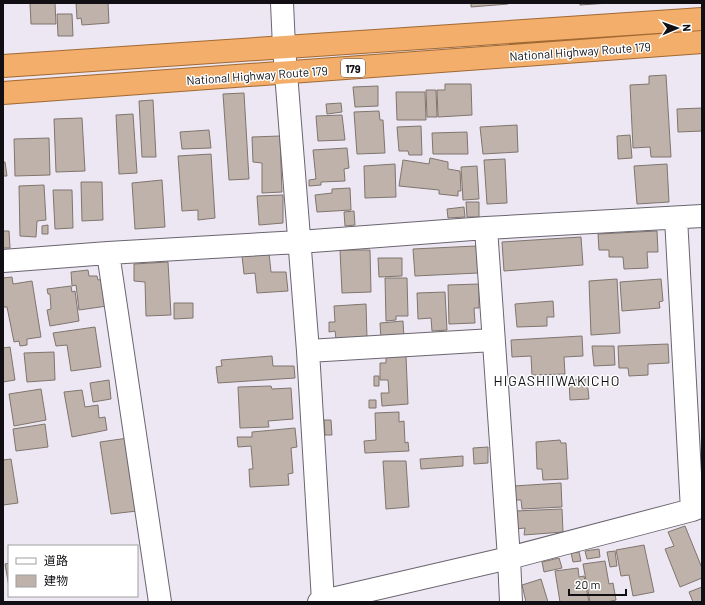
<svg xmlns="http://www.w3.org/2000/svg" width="705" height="605" font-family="Barlow,'Noto Sans JP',sans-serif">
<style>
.building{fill:#beb2ab;stroke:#80756e}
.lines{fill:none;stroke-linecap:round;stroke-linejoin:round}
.minor-casing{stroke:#6a656f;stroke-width:24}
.tertiary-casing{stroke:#6a656f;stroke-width:24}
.trunk-casing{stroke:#a16933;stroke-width:24}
.minor{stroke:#fff;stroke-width:22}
.tertiary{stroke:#fff;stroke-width:22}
.trunk{stroke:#f2ae6a;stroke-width:22}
.labels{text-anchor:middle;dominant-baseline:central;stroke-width:3;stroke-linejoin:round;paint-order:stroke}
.shield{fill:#fff;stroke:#58575a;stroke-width:1}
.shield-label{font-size:11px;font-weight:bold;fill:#110f13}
.street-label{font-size:12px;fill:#110f13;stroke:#fff}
.quarter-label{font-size:14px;letter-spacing:1px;fill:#110f13;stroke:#fff}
</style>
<rect width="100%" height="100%" fill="#ece7f2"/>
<!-- building -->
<path class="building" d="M30,3H55L56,24H31Z
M76,3H108L109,23L82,25L81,18L77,19Z
M471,3H508V4L471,7Z
M580,3H609L580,5Z
M57,14H72L73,36H58Z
M666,75L671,157H651L650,147L633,148L630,85L649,84V76Z
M445,84H471L472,115L438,117L437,90H445Z
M378,86V106L355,107L353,87Z
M426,90H436L437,117H427Z
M396,92H425L426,120H397Z
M244,93L249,179L229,180L223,94Z
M153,100L156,157H142L139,101Z
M341,103L342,112L327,114L326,104Z
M702,108V131L678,132L677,109Z
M379,111L380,120H383L385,153L357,154L354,112Z
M133,114L137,173L119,174L116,115Z
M342,115L345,140L318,141L316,116Z
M82,118L85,171L56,172L54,119Z
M517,125L518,152L483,154L480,127Z
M421,126L422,155H409L408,151H399L397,127Z
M209,130L211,148L182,149L180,132Z
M467,132L468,154H433L432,133Z
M630,135L632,158L618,159L617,136Z
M280,136L282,192L262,193V163L253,162L252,137Z
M49,138L50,175L15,176L14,139Z
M347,148L349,168L344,169L345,181L321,182V185L309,186V180L316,179L313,150Z
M211,154L215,218L198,220V210L182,211L178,156Z
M430,158L448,162V169L460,171L461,191H458V196L439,194V190L399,186L403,160L429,164Z
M505,159L507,203L487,204L484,160Z
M3,162H5L7,176H3Z
M395,164L396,197L365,198L364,166Z
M667,164L669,202L637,204L634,166Z
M477,166L479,199L463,200L461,167Z
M162,180L165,227L135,229L132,183Z
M81,182H102L103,220L82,221Z
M44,185L46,220L37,221L36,237L20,236L19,186Z
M350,188L351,210L317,212L315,195L332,193V189Z
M53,190H72L73,228L55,229Z
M283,195V223L259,225L257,196Z
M466,202H479V217H467Z
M464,207L465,217L448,218L447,209Z
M354,211L355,225L345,226L344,212Z
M48,225V234H42V226Z
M3,231H9L10,248H3Z
M657,231L658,252H647L648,268L624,269L623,257H609V250H599L598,234Z
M581,237L583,265L504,271L502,242Z
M476,246L478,273L415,276L413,249Z
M340,250H370L371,292L342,293Z
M269,253L271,272H286L288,291L257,293L255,273L244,274L242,256Z
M378,258H402V276L379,277Z
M168,262L171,315L146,316L145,282L134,281V264Z
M88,270L89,276H97L98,280L103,279L107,306L79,310L76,285L72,286L71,272Z
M12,277L13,284L32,281L41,337L27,339V345L20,346L19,341L14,342L7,307H3V278Z
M385,278H407L408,316H396V320L386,321Z
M617,279L620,333L591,335L589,281Z
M661,279L663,301L659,302L660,308L622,311L620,282Z
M479,284V308H474L475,323L449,324L448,285Z
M71,286L72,292L75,291L79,321L50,326L47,310L51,309L50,294H48L47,289Z
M445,292L447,330L432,331L431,318L418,319L417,293Z
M553,301L554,317H547V326L517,327L515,304Z
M174,303H193V318L174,319Z
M366,304L367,338L336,339L335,331L329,332V322H335L334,306Z
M403,321L404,338L381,340L380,323Z
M95,327L101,367L71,371L67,345L56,346L53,333Z
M582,336L583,356L564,357L565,374L532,375L531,356L512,357L511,340Z
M668,344L669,363L648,364V375L629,376L628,368H619L618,346Z
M592,346H614L615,365L594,366Z
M10,347L15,380L3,382V348Z
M54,352L55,380L27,382L24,353Z
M272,356L273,366H294L295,378L218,383L216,367L222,366L221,360Z
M386,356H406L408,404L382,406L381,393H389L388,380H380V363H386Z
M374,376H379V386H374Z
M587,379L589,399L570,400L569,380Z
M109,380L111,399L93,402L90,383Z
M271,386L272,389L291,388L293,419L268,421L269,427L240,428L238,387Z
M41,389L46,420L14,426L9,394Z
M82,390L85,407L98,405L99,418L105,417L107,430L72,437L64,392Z
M369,400H376V408H369Z
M399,412V422L404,421L405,443L408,442L409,451L365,453L364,441L376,440L375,413Z
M324,420H331L332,435H325Z
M45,424L48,447L16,451L13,429Z
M295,428L297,447L291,448L293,473L288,474L289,485L250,487L249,469H253L251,446L238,447L237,437H252V432Z
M128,438L137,511L111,514L100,442Z
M560,440L561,443H566L568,479L543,480L542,469H537L536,442Z
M488,447V463L474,464L473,448Z
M463,456V466L421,469L420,459Z
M11,459L18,503L3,505V460Z
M383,461H406L409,507L386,509Z
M561,483L562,507L522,509L521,500H514V486Z
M562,509L563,532L524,535L525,528L515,529V511Z
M685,526L702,568V578L680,587L665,549L674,546L668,532Z
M644,545L654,592L633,596L629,575L621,576L616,550Z
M599,549L600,557L587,559L585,551Z
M615,551L617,566L610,567L607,552Z
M579,552L581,561L573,562L571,553Z
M559,558L562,568L544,572L542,562Z
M605,561L609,584L613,583L616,600L607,602H590L583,564Z
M9,563V587L5,564Z
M578,568L579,577L584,576L589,602H560L555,571Z
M541,579L548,602H526L522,585Z
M702,587V602H693L689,592Z"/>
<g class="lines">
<!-- minor casing -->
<g class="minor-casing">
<path id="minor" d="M286,73L308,351L323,601
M676,218L692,510
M486,228L509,558L511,602
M108,253L160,602
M3,261L108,253L299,242L486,228L702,216
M308,351L493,340
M319,602L509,558L692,510L702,506"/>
</g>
<!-- tertiary casing -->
<g class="tertiary-casing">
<path id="tertiary" d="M282,3L284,47L286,73"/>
</g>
<!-- trunk casing -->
<g class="trunk-casing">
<path id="trunk" d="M3,66L702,19
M3,93L702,42"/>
</g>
<!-- minor -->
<use href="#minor" class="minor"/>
<!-- tertiary -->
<use href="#tertiary" class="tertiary"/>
<!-- trunk -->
<use href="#trunk" class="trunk"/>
</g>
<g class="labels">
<!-- shield labels -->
<rect class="shield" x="341" y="59" width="24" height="18" rx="3"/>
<g class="shield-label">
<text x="353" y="68">179</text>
</g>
<!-- street labels -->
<g class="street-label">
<text transform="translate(580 51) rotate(-4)">National Highway Route 179</text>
<text transform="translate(257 75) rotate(-4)">National Highway Route 179</text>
</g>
<!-- quarter labels -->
<g class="quarter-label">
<text x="557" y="380">HIGASHIIWAKICHO</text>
</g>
</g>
<!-- border -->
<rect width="705" height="605" fill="none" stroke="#110f13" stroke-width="8"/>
<!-- legend -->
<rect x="8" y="545" width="130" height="52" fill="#ffffff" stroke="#a09fa1"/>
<rect x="16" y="558" width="20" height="6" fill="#ffffff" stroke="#a09fa1"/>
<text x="44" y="565" font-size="12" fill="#110f13">道路</text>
<rect x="16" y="575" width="20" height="12" fill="#beb2ab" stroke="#a09fa1"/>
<text x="44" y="585" font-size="12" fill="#110f13">建物</text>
<!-- north arrow -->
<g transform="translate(677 28) rotate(88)" stroke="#ffffff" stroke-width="3" paint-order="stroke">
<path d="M0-3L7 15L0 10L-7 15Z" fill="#110f13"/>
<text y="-6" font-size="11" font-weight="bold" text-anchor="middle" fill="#110f13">N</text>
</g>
<!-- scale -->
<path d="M569 589v6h57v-6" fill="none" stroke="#110f13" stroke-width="2"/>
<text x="575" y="589" font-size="12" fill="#110f13" stroke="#ffffff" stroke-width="3" paint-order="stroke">20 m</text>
</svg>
